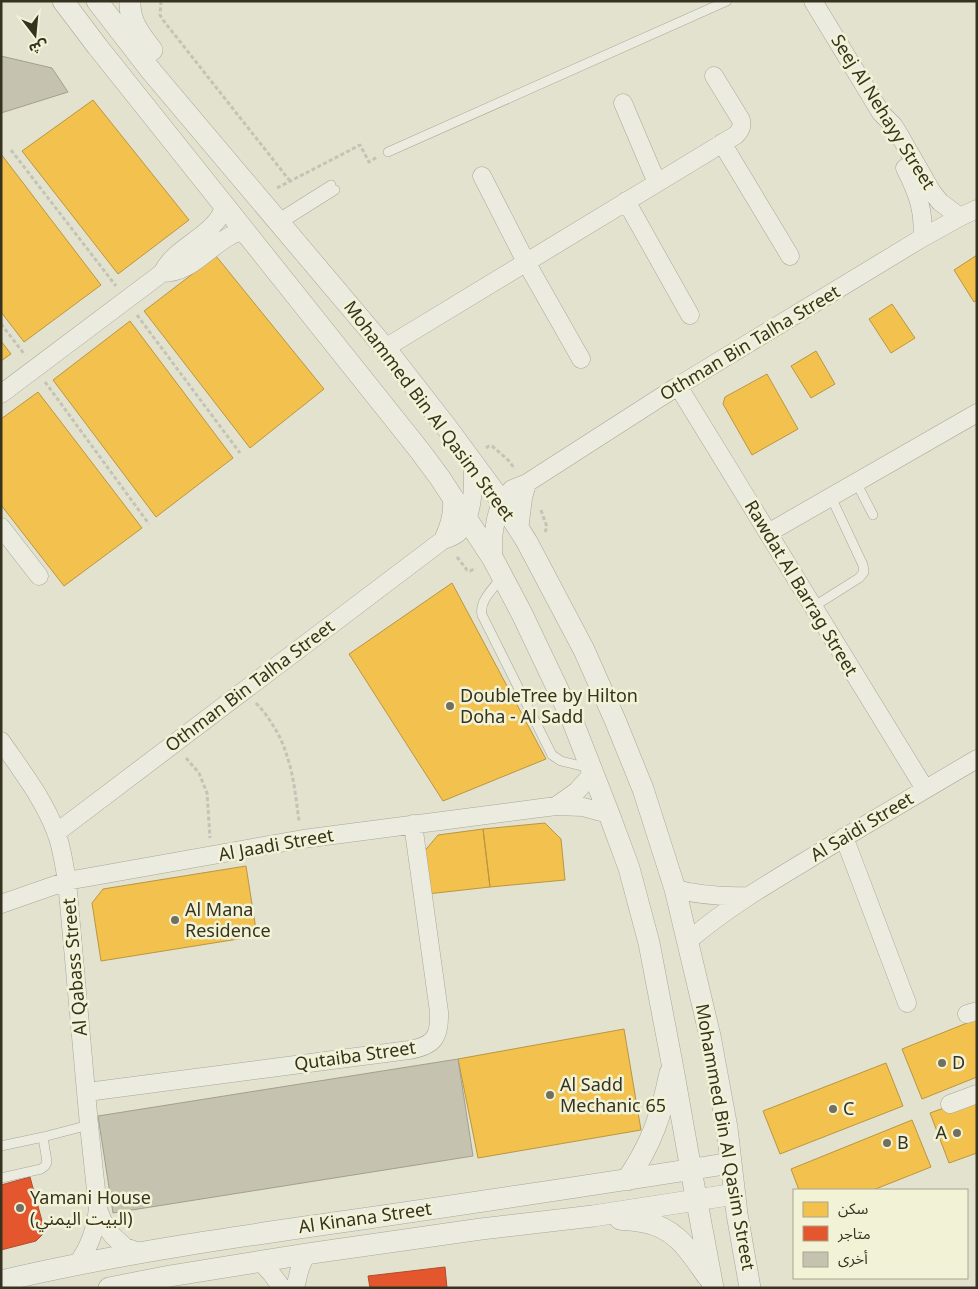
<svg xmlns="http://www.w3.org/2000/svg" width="978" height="1289" font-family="Georgia,'Noto Sans Arabic',serif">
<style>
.homes{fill:#f2c14e;stroke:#ba9640}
.shops{fill:#e4572e;stroke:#b04c2a}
.building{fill:#c6c2b0;stroke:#a29f8f}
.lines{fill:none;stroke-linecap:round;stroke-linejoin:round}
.service-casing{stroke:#a8a798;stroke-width:10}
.minor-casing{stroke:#a8a798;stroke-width:19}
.tertiary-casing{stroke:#a8a798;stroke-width:22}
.path{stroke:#c3c3b7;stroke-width:3;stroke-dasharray:4 2.5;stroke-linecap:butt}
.service{stroke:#ebebe0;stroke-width:9}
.minor{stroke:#ebebe0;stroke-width:18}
.tertiary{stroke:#ebebe0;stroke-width:21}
.poi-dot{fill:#72705d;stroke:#f2f3d6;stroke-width:2}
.labels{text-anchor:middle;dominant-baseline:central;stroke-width:5;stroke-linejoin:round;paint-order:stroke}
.street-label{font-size:18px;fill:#363220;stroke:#f2f3d6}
.poi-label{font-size:18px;fill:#363220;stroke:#f2f3d6;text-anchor:start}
</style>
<rect width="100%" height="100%" fill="#e2e2cf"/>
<!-- homes -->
<path class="homes" d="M93,100L189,220L118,274L22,151Z
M1,154L101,285L24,342L1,312Z
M977,255V300L974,302L954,270Z
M216,256L324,389L250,448L144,311Z
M892,304L915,338L891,353L869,319Z
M130,321L233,458L156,517L53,380Z
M1,341L11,354L1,361Z
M816,351L835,384L811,398L791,366Z
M767,374L798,429L752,455L723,404L725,397Z
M38,392L142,528L64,586L1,505V419Z
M452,583L546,759L443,801L349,654Z
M545,823L561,839L565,880L490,887L483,829Z
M483,829L490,887L427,894L422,854L438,835Z
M246,866L257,936L101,961L92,903L103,889Z
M977,1019V1077L922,1099L902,1049Z
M624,1029L641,1130L478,1158L458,1059Z
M886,1063L903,1106L780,1154L763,1111Z
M977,1096V1153L949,1163L930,1113Z
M912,1120L931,1167L873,1190H799L791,1169Z"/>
<!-- shops -->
<path class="shops" d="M30,1177L45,1232L36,1241L1,1250V1185Z
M445,1267L447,1288H370L368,1276Z"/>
<!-- building -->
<path class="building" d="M1,56L52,68L68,92L1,113Z
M458,1059L473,1156L113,1213L98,1116Z"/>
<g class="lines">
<!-- service casing -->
<g class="service-casing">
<path id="service" d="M388,152L727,1
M277,219L331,185
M281,224L335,190
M856,482L873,515
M501,578C493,589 479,601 482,615L552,755L561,761L590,768
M813,607L859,578L864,572L863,565L831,497
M1,1146L43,1137L89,1125
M1,1178L41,1169L45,1166L47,1162L43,1137"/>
</g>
<!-- minor casing -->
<g class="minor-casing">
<path id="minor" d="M813,1L881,113L893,125L897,131L932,192L940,202L960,217
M623,103L657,183
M722,143L790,256
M905,168C917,192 925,211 922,238
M482,176L526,262L581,359
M626,201L690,315
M162,273C191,273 206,249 230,236C235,233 240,232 245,231
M385,348L736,135C741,130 742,127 741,120L714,76
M678,386L925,789
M1,394L162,273C173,251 198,242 214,224C219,219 222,213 225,207
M1,527L39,576
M519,530L523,498L527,483
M768,533L977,413
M443,540C450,524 453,514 452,497
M493,559V537L496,519L501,501L512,489L527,483L678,386L922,238L960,217L977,209
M1,741C21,770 43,798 56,832C62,847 64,865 67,881L89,1125L98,1209L104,1224L113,1236L125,1247L141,1253
M556,806L577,791L593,773
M56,833L443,540C449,538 453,537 458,533C474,518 474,483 472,463
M844,837L907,1003
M675,889C699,895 723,897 748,896
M1,904L67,881L303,839L556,806L583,807L609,814
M688,941C724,910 764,886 804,862C861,827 919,793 977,759
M967,1014L977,1011
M87,1092L409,1050C434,1046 440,1037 439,1012L413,824
M950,1104L977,1094
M261,1262L271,1273L282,1288
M77,1264C90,1247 95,1230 98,1209
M295,1288L300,1268L306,1254"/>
</g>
<!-- tertiary casing -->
<g class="tertiary-casing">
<path id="tertiary" d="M63,1L97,46L420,451L440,478L493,559L522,614L571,717L609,814L629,868L649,943L672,1063L691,1170L713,1288
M97,1L152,72L385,348L448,429L501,501L527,542L584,650L615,720L643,789L675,889L710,1036L727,1128L737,1214L750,1288
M130,1C129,21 140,35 152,50
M627,1180C652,1143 661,1116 670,1073
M620,1219C628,1220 636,1220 644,1222C677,1228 690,1252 708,1277
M1,1281C120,1253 241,1236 362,1219C485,1201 608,1183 731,1163
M109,1288L170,1276L306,1254L481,1229L593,1216L735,1194"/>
</g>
<!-- path -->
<path class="path" d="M161,1L160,15L163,20L290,181
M11,150L116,286
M277,188L360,145L369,162L377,157
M137,315L240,453
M1,324L25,355
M45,382L149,524
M486,448L489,446H492L508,460L515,469
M541,510L547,527L545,532
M457,557L467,570L470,571L476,568
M256,703C270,718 281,736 287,756C294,776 296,800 299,821
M186,758L199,773L207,793L210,838"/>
<!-- service -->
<use href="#service" class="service"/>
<!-- minor -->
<use href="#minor" class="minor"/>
<!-- tertiary -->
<use href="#tertiary" class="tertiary"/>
</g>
<!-- markers -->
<g class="poi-dot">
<circle cx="450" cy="706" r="5"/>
<circle cx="175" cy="920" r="5"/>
<circle cx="942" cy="1063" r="5"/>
<circle cx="550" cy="1095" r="5"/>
<circle cx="833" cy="1109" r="5"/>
<circle cx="957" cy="1133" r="5"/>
<circle cx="887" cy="1143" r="5"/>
<circle cx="20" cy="1208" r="5"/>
</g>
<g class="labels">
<!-- street labels -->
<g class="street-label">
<text transform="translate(883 112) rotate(58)">Seej Al Nehayy Street</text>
<text transform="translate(750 343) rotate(-31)">Othman Bin Talha Street</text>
<text transform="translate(429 411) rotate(53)">Mohammed Bin Al Qasim Street</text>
<text transform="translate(801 588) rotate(59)">Rawdat Al Barrag Street</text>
<text transform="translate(250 686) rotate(-37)">Othman Bin Talha Street</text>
<text transform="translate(862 827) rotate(-31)">Al Saidi Street</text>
<text transform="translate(276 845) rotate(-10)">Al Jaadi Street</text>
<text transform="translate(75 967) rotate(-95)">Al Qabass Street</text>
<text transform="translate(355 1056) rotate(-8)">Qutaiba Street</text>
<text transform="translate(725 1137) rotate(80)">Mohammed Bin Al Qasim Street</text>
<text transform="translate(365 1218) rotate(-8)">Al Kinana Street</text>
</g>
<!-- poi labels -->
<g class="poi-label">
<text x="460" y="696">DoubleTree by Hilton<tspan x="460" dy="21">Doha - Al Sadd</tspan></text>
<text x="185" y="910">Al Mana<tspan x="185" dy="21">Residence</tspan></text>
<text x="952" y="1063">D</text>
<text x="560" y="1085">Al Sadd<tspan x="560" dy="21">Mechanic 65</tspan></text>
<text x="843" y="1109">C</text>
<text x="947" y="1133" text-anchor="end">A</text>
<text x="897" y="1143">B</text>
<text x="30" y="1198">Yamani House<tspan x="30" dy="21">(البيت اليمني)</tspan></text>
</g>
</g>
<!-- border -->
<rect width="978" height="1289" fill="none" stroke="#363220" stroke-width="5"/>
<!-- legend -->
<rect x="793" y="1189" width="175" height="90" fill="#f2f3d6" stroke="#a7a68d"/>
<rect x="803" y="1202" width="25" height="15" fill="#f2c14e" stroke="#a7a68d"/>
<text x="838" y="1214" font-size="15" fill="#363220">سكن</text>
<rect x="803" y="1226" width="25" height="15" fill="#e4572e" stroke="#a7a68d"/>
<text x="838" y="1239" font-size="15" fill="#363220">متاجر</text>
<rect x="803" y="1252" width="25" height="15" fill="#c6c2b0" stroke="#a7a68d"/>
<text x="838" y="1264" font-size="15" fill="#363220">أخرى</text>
<!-- north arrow -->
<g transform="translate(35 35) rotate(164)" stroke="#f2f3d6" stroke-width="4" paint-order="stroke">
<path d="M0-4L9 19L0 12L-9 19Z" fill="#363220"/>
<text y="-8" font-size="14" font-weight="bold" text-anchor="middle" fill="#363220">ش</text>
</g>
</svg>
